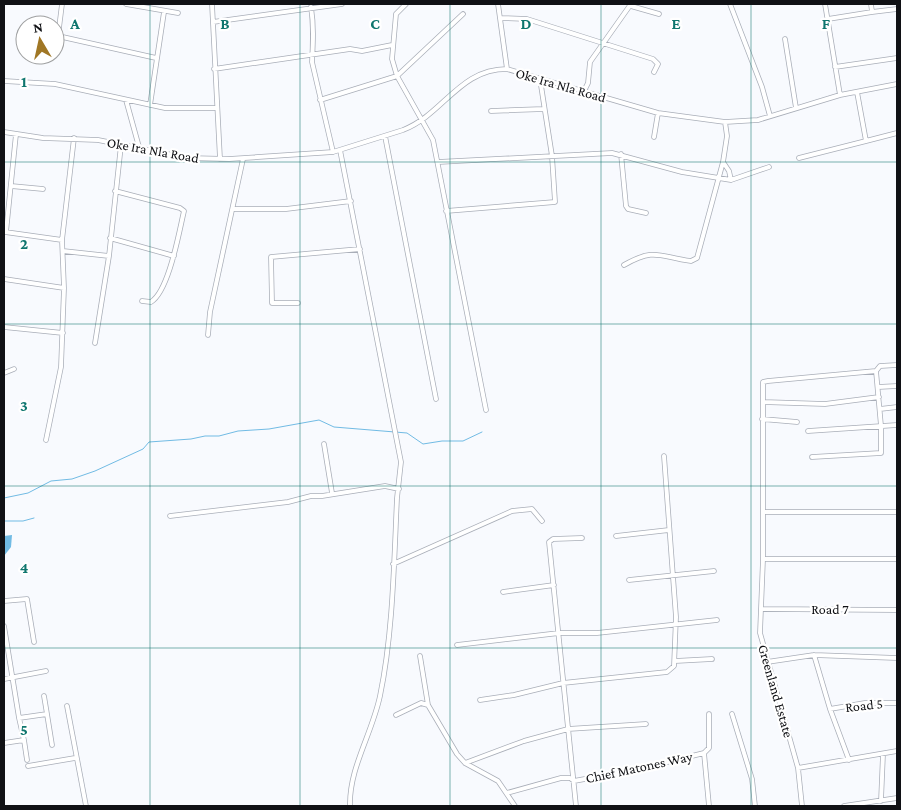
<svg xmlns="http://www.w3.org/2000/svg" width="901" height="810" font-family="'Crimson Pro',serif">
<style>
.water{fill:#71bbe4}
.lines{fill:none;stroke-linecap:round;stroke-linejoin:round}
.stream{stroke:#71bbe4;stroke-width:1}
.minor-casing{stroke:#a9aeb8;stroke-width:5.5}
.minor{stroke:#fff;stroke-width:4}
.grid{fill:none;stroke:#0f766e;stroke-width:1;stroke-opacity:0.55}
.labels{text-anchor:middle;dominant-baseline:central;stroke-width:4.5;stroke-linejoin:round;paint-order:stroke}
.street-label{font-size:14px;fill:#101115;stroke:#fff}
.grid-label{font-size:16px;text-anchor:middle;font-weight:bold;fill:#0f766e;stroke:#fff;stroke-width:4.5;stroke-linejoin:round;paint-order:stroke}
</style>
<rect width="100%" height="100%" fill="#f8fafe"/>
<!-- water -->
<path class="water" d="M12,535L11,547L4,556V536Z"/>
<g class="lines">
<!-- stream -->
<path class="stream" d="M4,498L28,493L51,481L72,479L95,471L143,449L149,442L191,439L205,436H219L238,431L269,429L319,420L334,427L407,433L423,444L442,441H463L482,432
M4,521H23L34,518"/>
<!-- minor casing -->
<g class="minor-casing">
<path id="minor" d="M62,4L58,36L156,58
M126,4L178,13
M212,4L220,159
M406,4L396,14L392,59L397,76L433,140L486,410
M498,4L507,69
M730,4L762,87L770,116
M825,4L840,95
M631,6L659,14
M311,7C314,26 313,43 312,62L333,152
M872,12L897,9
M501,18L527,19L653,59L658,64L654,72
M828,19L872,12L871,4
M213,22L342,4
M20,32L25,33
M785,39L796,108
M835,67L897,58
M214,69L350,49L362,51L392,45
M4,81L55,84L165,108H216
M584,91L588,83L590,62L631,4
M857,92L866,141L897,133
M126,100L139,147
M320,100L397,76L463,14
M150,105L164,12
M491,111L544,109
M4,132L43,138L98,140L188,158L229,159L333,152L403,130C444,114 459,69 507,69L658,113L725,122L758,120L840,95L897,84
M385,136L436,399
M654,137L658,113
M340,150L401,462L397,498C394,562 393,634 380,696C372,734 349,768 350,806
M621,154L626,206L628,209L646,213
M799,158L866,141
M438,162L612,153L682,172L731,180L769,167
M723,162L729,171L731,180
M11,186L43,189
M115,191L180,208L184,211C179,232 169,291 151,302L142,301
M233,209H286L351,201
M446,211L555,202L552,156L540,79
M5,232L62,240
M6,232L16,134
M110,238L174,256
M63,251L109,256
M624,265C656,247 659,257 691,261L697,258L723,162L727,136L725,122
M4,279L64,288
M298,303H272L271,257L360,249
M4,327L63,333
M208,335L210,312L243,159
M95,343L109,256L121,145
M876,371L880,366L897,365
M4,373L14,369
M878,387L897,386
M763,402V382L768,381L876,371L881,426V453L812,457
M880,409L897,407
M762,419L797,422
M808,431L897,425
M46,440L61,367L64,288L62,240L74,138
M324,444L332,493
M763,512H897
M170,516L288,502L311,496H322L385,486L399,489
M616,536L669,530
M763,559V402L825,404L879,397
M393,564L512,511L532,509L542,521
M629,580L714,571
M503,592L554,585
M4,601L27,599L34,642
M763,609L897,610
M4,626L19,718
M457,645L559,633H597L717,620
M814,655L830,709L849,760
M420,656L428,705
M675,661L712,659
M767,662L814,655L897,658
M4,679L46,671
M44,696L47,714
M480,700L514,695L563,683L667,672L674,666L676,617L664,456
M67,706L86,806
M830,709L865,703H897
M732,714L752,779L755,806
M396,715L421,703L428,705L457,754L465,763L498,781L515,806
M24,740L27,760
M4,743L24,740L19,718L47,714L52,745
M465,763L524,741L568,729L646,724
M28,766L75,758
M798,768L897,751
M507,793L561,778H570L574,781L639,769L704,753
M881,801L883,754
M576,806L549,542L553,539L582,538
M709,806L704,753L709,748V714
M802,806L798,768L760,633L763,559H897
M844,806L897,798"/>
</g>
<!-- minor -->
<use href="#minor" class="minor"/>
</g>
<!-- grid -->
<path class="grid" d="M150,4V806M300,4V806M450,4V806M601,4V806M751,4V806M4,162H897M4,324H897M4,486H897M4,648H897"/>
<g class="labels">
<!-- street labels -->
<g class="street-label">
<text transform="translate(561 85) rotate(16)">Oke Ira Nla Road</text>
<text transform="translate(153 150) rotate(10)">Oke Ira Nla Road</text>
<text x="830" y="609">Road 7</text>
<text transform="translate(776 691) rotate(74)">Greenland Estate</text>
<text transform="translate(864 705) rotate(-6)">Road 5</text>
<text transform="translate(639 767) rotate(-12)">Chief Matones Way</text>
</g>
</g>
<g class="grid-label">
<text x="75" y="29">A</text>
<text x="225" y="29">B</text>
<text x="375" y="29">C</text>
<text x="526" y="29">D</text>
<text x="676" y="29">E</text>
<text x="826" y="29">F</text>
<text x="24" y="87">1</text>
<text x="24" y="249">2</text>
<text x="24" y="411">3</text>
<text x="24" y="573">4</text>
<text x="24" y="735">5</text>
</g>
<!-- border -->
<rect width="901" height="810" fill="none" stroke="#101115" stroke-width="10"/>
<!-- north arrow -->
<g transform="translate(40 40) rotate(351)"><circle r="24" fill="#ffffff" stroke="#9fa0a1"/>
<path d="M0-4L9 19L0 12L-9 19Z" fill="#a07725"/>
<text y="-8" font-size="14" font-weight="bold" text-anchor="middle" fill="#101115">N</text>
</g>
</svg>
